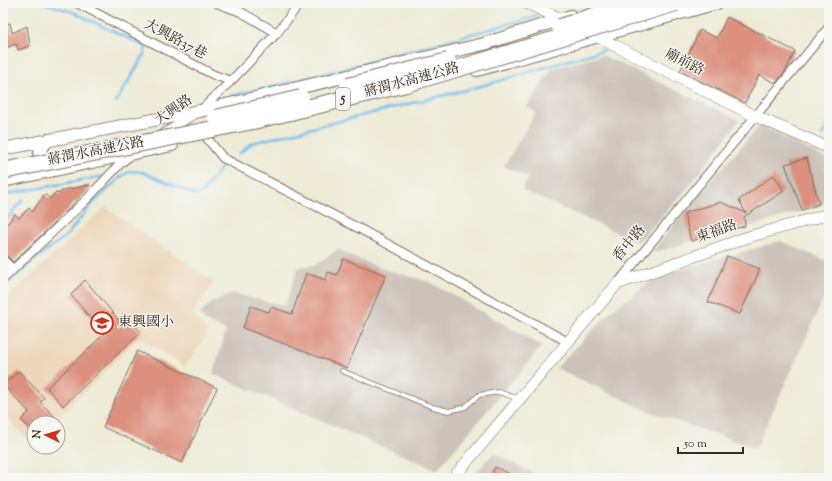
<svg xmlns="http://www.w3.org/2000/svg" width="832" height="481" font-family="'Sorts Mill Goudy','Noto Serif TC',serif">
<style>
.built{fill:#edd7bb}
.industrial{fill:#ccc2b9}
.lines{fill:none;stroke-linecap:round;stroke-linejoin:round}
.stream{stroke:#73bfed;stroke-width:2.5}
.building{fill:#dc8f7d}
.service-casing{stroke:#7a6e5f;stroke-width:5.5}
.minor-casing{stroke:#7a6e5f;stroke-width:10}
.tertiary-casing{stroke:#7a6e5f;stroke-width:12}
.secondary-casing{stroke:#7a6e5f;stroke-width:14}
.service{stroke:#fff;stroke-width:4}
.minor{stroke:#fff;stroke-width:8}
.tertiary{stroke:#fff;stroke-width:11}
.secondary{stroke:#fff;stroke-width:12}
.motorway-bridge-casing{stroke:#7a6e5f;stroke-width:18;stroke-linecap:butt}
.motorway-bridge{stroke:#fff;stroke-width:16}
.labels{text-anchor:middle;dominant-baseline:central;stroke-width:3;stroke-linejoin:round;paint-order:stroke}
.shield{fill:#f6f6f2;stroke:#73675e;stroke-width:1}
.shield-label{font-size:13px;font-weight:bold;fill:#3b2a1e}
.street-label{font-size:14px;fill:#3b2a1e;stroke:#f6f6f2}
.poi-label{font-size:14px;fill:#3b2a1e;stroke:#f6f6f2;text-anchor:start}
</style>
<rect width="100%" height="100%" fill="#f6f6f2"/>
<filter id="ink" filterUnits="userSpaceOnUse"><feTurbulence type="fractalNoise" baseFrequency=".025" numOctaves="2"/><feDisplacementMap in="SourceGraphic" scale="8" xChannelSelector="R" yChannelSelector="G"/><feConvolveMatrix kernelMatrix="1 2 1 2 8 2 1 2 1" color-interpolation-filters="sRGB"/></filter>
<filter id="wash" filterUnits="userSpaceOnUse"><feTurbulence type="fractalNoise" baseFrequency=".012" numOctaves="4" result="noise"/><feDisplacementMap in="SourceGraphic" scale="16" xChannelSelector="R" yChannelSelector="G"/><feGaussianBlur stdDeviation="0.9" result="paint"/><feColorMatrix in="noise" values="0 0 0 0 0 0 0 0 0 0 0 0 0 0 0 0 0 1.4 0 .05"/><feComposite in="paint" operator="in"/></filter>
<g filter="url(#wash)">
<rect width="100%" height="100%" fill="#eeebd7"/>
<!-- built -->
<path class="built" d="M105,207L214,282L193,313L208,333L185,367L139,337L54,423H34V443L33,444L3,414V302Z"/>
<!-- industrial -->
<path class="industrial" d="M602,55L739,120L686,190L638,242L522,190L528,177L504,166L536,112L527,107L552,69Z
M760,125L829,160V203L772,220L651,253L690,205Z
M781,241L829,262V287L756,448L650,412L556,368L610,312L658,276Z
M338,249L357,259L390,271L430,282L542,346L437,470L213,374L226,331L204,320L200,314L212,302L232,293L285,306L298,267L316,265Z
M493,453L544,478H472Z"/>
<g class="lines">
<!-- stream -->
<path class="stream" d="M45,3L73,12L144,46L146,48L144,55L116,102
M231,96L313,77L538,16
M822,136L829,122
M239,154L252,143L485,85L604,50
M3,195L104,176
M3,224L23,200
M3,287L30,263L66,236L92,204L122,176L130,171L142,172L196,195L202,193L222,167"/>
</g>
<g id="blocks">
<!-- building -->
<path class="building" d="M727,17L795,51L785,72L776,83L759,75L745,103L680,71L700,30L717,38Z
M10,23L12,33L27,26L30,46L18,50L16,44L3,49V25Z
M807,158L819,204L802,210L785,164Z
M774,175L784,191L744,217L745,226L691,241L684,213L721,202L746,213L739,200Z
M90,185L65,213L13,262L7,256L3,255V229L15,214L19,218L29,208L32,212L45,194L50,199L56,192L59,194L63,190Z
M727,256L760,269L740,314L708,302Z
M343,259L386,275L347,368L243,328L251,306L269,312L271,307L292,314L306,273L326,280L328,272L337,275Z
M85,280L118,319L124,314L141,332L63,406L47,388L104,334L71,295Z
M137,351L217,388L182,463L103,427Z
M19,371L44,398L40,402L54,416L46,423H34V433L21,420L29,412L3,385Z
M495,467L519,478H490Z"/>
</g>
</g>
<g filter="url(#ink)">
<use href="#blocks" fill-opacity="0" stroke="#7a6e5f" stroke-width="1"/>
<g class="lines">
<!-- service casing -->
<g class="service-casing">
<path id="service" d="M342,371L433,407L449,411L465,407L479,395L499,392L519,399"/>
</g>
<!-- minor casing -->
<g class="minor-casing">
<path id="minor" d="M77,3L214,75L231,81
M217,3L241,12L277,33
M161,135L200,111L231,81L277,33L300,3
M206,137L223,158L362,230L568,342
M3,260L13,269
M3,279L85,201L121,163L131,155
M617,284L829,27"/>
</g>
<!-- tertiary casing -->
<g class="tertiary-casing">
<path id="tertiary" d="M527,3L567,22
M592,34L755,116L829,148
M453,478L617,284L748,237L829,214"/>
</g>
<!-- secondary casing -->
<g class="secondary-casing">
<path id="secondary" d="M477,70L717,3
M48,140L41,148L39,157L45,165L49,168
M3,149L200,111L484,44L571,16
M3,181L172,145"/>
</g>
<!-- service -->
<use href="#service" class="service"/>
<!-- minor -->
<use href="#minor" class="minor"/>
<!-- tertiary -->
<use href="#tertiary" class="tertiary"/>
<!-- secondary -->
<use href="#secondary" class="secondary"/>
<!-- motorway-bridge casing -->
<g class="motorway-bridge-casing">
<path id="motorway-bridge" d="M560,27L633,3
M348,86L448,61
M216,118L301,98
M3,171L253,121L406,84L676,3"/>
</g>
<!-- motorway-bridge -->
<use href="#motorway-bridge" class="motorway-bridge"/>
</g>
</g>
<!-- icons -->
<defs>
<g id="school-ring" transform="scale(1.15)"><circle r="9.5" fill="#f6f6f2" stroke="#c8321e" stroke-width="1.5"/><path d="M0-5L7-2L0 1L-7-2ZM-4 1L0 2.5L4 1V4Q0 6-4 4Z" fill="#c8321e"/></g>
</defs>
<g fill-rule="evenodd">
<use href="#school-ring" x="102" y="323"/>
</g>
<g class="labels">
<!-- shield labels -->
<rect class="shield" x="336" y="88" width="14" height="22" rx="3"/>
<g class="shield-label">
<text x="343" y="99">5</text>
</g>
<!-- street labels -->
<g class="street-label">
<text transform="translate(175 40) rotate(28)">大興路37巷</text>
<text transform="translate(684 63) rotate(27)">廟前路</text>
<text transform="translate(412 81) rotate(-15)">蔣渭水高速公路</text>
<text transform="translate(174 111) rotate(-34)">大興路</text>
<text transform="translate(96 152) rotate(-11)">蔣渭水高速公路</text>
<text transform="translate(717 232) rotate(-20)">東福路</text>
<text transform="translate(630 244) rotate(-51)">香中路</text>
</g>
<!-- poi labels -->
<g class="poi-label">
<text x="118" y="323">東興國小</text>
</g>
</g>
<!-- margin -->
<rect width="832" height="481" fill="none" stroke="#f6f6f2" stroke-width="16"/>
<!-- north arrow -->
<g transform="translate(46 435) rotate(275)"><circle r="19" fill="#f6f6f2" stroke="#aba49d"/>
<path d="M0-3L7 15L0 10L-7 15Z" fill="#c8321e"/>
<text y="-6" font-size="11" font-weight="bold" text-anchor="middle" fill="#3b2a1e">N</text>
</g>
<!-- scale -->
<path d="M678 447v6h65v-6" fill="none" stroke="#3b2a1e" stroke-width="2"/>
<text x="684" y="447" font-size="12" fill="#3b2a1e" stroke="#f6f6f2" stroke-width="3" paint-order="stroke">50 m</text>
</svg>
